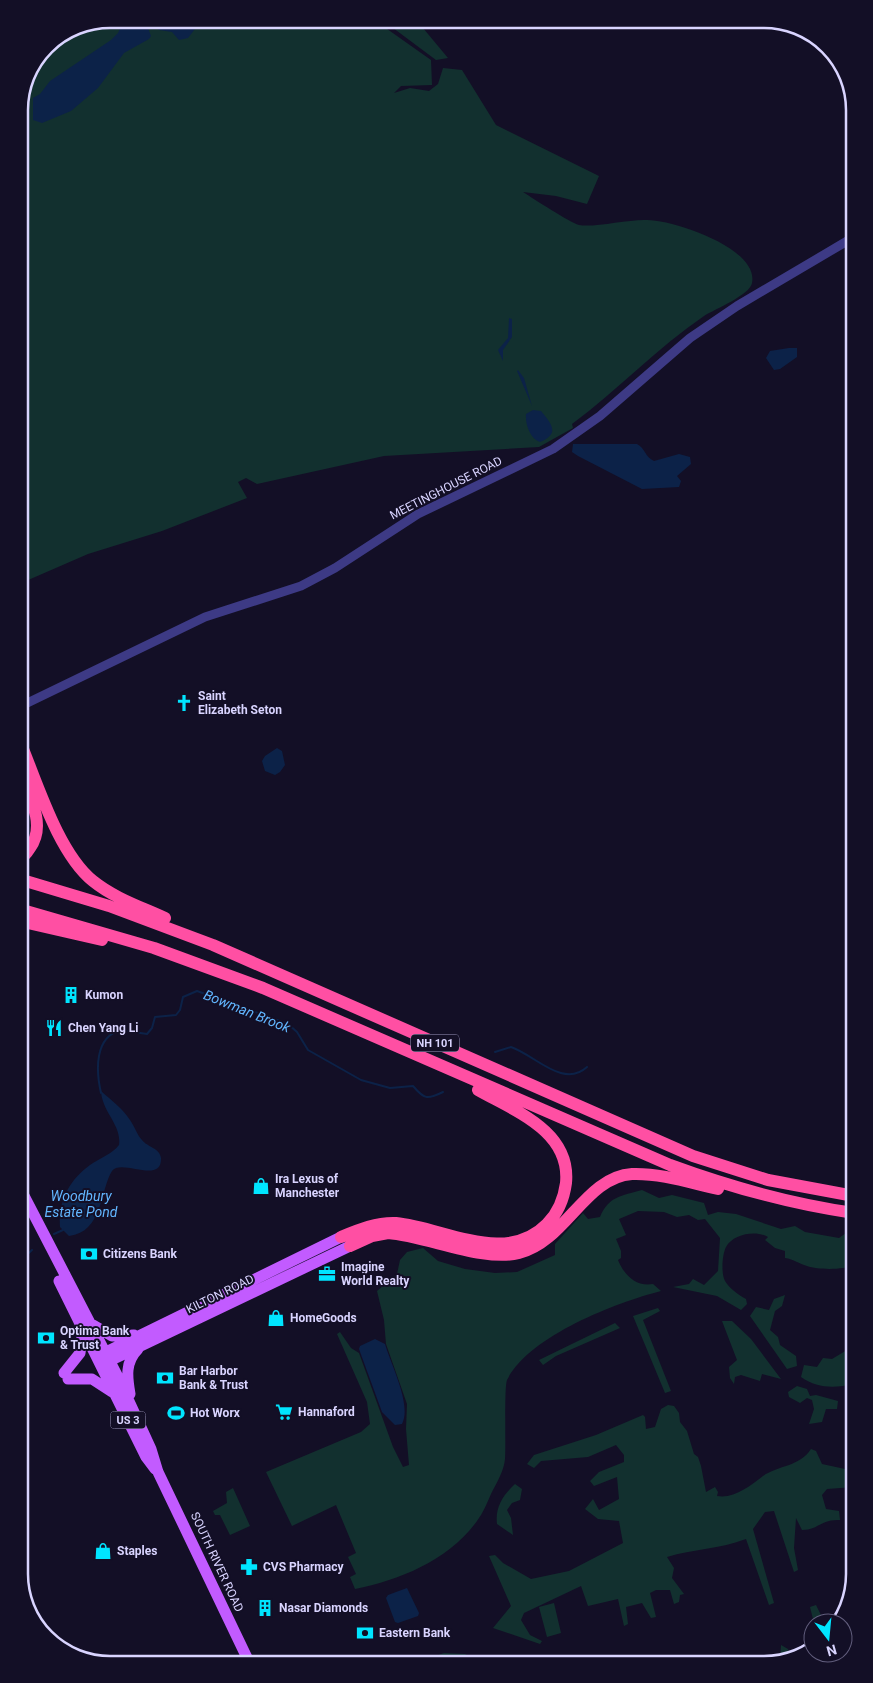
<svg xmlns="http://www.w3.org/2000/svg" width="873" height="1683" font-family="Roboto,sans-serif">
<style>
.green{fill:#12302f}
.water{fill:#0c2248}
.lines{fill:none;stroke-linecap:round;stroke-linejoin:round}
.stream{stroke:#0c2248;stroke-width:2}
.minor{stroke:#3d3a85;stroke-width:9}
.major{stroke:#c25bff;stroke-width:11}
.highway{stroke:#ff4fa3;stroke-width:12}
.labels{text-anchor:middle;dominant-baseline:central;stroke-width:4;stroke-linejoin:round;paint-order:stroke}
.shield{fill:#130f26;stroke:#9e99be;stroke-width:1}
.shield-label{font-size:11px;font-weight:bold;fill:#d9d4ff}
.street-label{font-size:12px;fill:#d9d4ff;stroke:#130f26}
.poi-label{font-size:12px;font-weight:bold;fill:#d9d4ff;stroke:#130f26;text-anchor:start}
.water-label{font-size:14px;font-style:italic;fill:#62b6ff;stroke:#130f26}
.rim{fill:none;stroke:#d9d4ff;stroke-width:2.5}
</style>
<rect width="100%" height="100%" fill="#130f26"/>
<!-- green -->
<path class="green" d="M109,19H373L431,60L432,85L401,86L394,93L410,88L429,91L438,84L443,68L462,70L496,125L599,176L587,204L556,196L523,192C534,199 569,222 579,225C593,228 629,219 647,220C673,220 759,248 752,283C750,295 715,309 704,316C657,348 618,390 572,424L573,428L539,447L384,456L257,484L246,478L238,482L247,498L162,531L88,554L19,584V104L45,45L75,26Z
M381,19H410L423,28L448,58L436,60Z
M642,1190L659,1198L672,1195L704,1203L708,1215L718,1212L736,1214L781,1229L795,1226L805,1232L839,1238L846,1233L854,1235V1265C843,1270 819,1270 807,1266C799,1264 794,1259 785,1258V1251L775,1248L765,1240L768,1237C756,1230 733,1234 726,1247C722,1255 721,1274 725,1281C730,1289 739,1295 746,1299L747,1304L741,1310L717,1296L673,1287L689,1284L693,1279L704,1285L718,1271L720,1238L705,1219L698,1220L689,1215L677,1217L664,1212L638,1211L619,1219L626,1235L616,1239L621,1251V1258L618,1260C624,1275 636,1287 653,1284L661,1291C615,1303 529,1336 507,1380C504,1388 506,1445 505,1459C504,1471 496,1484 491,1494C487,1503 483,1513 477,1521C449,1560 400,1580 355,1589L350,1577L356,1574L348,1557L356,1553L336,1505L292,1526L266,1472L361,1432L370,1424L367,1402L337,1334L340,1332L351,1348L359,1353L393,1447L403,1467L409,1465L406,1429L407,1404L386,1344L384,1320L377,1291L397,1274L400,1260L407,1252L423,1248L438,1261L465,1269L495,1273L517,1272L555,1255V1244L583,1213L588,1219L600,1217C609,1196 621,1196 642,1190Z
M785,1295L782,1306L775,1311L770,1330L778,1337L780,1345L796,1356L797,1366L787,1369L750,1316L756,1307L769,1310L774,1299Z
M658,1308L660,1311L643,1320L671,1391L665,1393L633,1316Z
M722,1321H732L751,1339L781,1379L762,1374L760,1381L741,1375L735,1377L734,1384L730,1378L729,1367L737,1360Z
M615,1323L620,1328L556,1356L543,1365L539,1360Z
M852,1347L854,1348V1384C835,1388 818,1389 801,1377L804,1365L817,1367L823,1358L832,1359Z
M797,1386L807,1389L810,1396L816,1395L838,1401L837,1409H826L822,1422L809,1424L814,1409L812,1400L807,1398L800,1403L789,1397L788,1392Z
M668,1405L674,1406L679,1413L680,1422L687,1431L694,1454L698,1457L701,1466L706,1492L715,1487L718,1492L717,1496C734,1499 750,1486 763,1476C779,1465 799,1467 811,1449L816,1451L822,1464L845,1469L854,1466V1487L827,1489L822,1495L826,1509L839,1511L840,1520C820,1519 819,1530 802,1530L796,1518L794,1548L798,1570L794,1572L774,1511L765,1512L753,1529L774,1603L769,1605L746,1539C720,1549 693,1549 667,1557L674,1568L672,1578L684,1594L680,1595L679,1602L674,1604L670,1590H656L650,1593L656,1617L651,1618L642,1603L626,1607L628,1624L624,1626L618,1599L588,1606L581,1586L524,1613L521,1620L530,1635L542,1641L540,1644L493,1628L511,1606L489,1556L495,1555L503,1563L531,1579L569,1571L623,1543L619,1521L598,1519L585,1509L593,1499L599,1510L619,1499L617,1477L594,1486L590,1481L599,1472L624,1462V1455L616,1445L588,1457L541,1461L534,1468L527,1464L534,1455L596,1435L643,1415L645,1417L646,1429L655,1427L661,1409Z
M515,1484L522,1489L520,1500L512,1503L507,1510L511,1518L513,1535L497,1524C495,1507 503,1495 515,1484Z
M233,1488L250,1526L230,1535L220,1515H215L213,1511L227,1503L226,1492Z
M554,1603L561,1633L547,1637L539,1607Z
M816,1605L822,1617L821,1623H814L810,1607Z
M781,1645L788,1649L791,1659L780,1661Z
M444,1653L465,1654L480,1663L452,1664L444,1657L426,1664H413Z
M543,1656L584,1661L588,1664H540L538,1662Z"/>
<!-- water -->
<path class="water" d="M132,19H141L146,23L151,36L149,39L124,53L98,88L71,111L42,123L33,120V98L40,94L50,81L111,40L118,33L122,24Z
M151,19H193L198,25L188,38L179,40L172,32L159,30Z
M509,318L512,319V337L503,350V361L498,350L508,338Z
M789,348H797V357L780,369L774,370L766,358L770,351Z
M518,370L524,378L532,406L517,371Z
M533,410L541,411C552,424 560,434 540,442C530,439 525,424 526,414Z
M573,444H637C645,448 645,457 654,461L679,454L690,457L691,464L677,476L681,481L679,487L642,489L578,456L572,452Z
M277,748L282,751L285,765L280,772L275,775L265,771L262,761L265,756Z
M101,1091C111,1100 123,1109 130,1120C135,1127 137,1135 142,1140C147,1147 160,1148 161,1158C162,1185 121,1158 112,1171C100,1190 103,1232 69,1236L60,1227C58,1202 69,1180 90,1165C100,1158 112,1154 119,1145C122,1125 102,1112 101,1091Z
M375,1339L385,1344C391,1365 412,1405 402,1424L395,1425L382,1412L359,1349L360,1346Z
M407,1588L419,1613L418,1616L398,1623L395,1622L386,1598L388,1595Z"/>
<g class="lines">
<!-- stream -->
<path class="stream" d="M495,1052L511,1047C535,1055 563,1089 587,1067
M101,1093C96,1071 94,1037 121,1030L147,1034L152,1028L155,1017L176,1015L180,1010L183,997L197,991L288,1024L297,1032L308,1050L361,1080L390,1088L413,1086C424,1099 427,1100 443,1092
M54,1234L63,1230
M19,1262L32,1250"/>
<!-- minor -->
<path class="minor" d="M19,707L205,617L301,586L335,568L418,514L553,449L600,416L690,338L737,306L854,237"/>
<!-- major -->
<path class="major" d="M19,1186L117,1375L151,1449L158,1472L250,1664
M59,1281L146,1457L155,1469
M93,1325L112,1336L134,1335
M100,1355L341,1237
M103,1364L350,1246
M64,1373L80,1353L83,1329
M68,1379H92L112,1392
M130,1394C127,1377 125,1362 138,1349"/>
<!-- highway -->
<path class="highway" d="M19,739C37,782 58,853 93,881C114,898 141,907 165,918
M19,859C24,857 27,853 30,848C47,824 29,796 19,773
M19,879L109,906L213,945L693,1156L768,1180L854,1196
M19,909L154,948L263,988L670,1165C730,1187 791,1204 854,1213
M19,921L102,940
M341,1237C358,1230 377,1222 396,1223C445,1228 506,1266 547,1224C558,1213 564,1198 566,1183C571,1131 515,1111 478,1090
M350,1246L372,1236L388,1233C427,1236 483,1262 519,1253C566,1241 585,1177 632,1174C661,1173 691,1183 718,1189"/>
</g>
<!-- icons -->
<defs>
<g id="church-bare" transform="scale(1.35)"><path d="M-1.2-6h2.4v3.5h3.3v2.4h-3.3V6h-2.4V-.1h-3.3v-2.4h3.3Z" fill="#00e5ff" stroke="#130f26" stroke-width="2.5" paint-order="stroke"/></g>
<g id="building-bare" transform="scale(1.35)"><path d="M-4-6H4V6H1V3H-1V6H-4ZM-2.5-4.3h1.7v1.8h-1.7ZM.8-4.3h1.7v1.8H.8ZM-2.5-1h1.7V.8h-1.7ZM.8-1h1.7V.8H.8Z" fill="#00e5ff" stroke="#130f26" stroke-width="2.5" paint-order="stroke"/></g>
<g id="restaurant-bare" transform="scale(1.35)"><path d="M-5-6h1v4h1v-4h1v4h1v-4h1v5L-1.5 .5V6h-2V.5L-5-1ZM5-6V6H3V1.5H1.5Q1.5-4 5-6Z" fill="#00e5ff" stroke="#130f26" stroke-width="2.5" paint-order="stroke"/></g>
<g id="shop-bare" transform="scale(1.35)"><path d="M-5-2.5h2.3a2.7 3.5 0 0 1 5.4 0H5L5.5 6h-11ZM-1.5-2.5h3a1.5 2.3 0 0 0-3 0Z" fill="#00e5ff" stroke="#130f26" stroke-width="2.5" paint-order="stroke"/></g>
<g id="bank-bare" transform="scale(1.35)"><path d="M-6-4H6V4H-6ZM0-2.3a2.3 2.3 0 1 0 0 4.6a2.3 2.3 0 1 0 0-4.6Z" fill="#00e5ff" stroke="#130f26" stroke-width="2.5" paint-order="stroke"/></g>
<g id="office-bare" transform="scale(1.35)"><path d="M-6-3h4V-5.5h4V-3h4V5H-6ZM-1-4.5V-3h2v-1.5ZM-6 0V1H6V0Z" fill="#00e5ff" stroke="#130f26" stroke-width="2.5" paint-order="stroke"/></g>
<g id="supermarket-bare" transform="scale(1.35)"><path d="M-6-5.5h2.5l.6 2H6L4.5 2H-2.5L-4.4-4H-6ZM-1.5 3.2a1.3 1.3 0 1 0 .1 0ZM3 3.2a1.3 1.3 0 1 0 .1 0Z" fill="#00e5ff" stroke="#130f26" stroke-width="2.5" paint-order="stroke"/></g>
<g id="stadium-bare" transform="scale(1.35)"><path d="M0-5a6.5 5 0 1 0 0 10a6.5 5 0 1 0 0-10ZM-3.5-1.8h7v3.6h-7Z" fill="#00e5ff" stroke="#130f26" stroke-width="2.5" paint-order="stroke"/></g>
<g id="pharmacy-bare" transform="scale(1.35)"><path d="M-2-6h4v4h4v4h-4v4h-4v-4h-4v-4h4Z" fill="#00e5ff" stroke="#130f26" stroke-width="2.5" paint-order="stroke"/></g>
</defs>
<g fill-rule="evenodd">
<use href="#church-bare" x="184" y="703"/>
<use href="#building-bare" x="71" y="995"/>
<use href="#restaurant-bare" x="54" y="1028"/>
<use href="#shop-bare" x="261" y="1186"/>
<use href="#bank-bare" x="89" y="1254"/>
<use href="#office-bare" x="327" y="1274"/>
<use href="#shop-bare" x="276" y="1318"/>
<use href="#bank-bare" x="46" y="1338"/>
<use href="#bank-bare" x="165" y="1378"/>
<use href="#supermarket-bare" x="284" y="1412"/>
<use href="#stadium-bare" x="176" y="1413"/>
<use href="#shop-bare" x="103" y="1551"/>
<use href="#pharmacy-bare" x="249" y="1567"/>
<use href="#building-bare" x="265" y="1608"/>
<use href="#bank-bare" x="365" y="1633"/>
</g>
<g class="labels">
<!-- shield labels -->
<g class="shield">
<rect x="411" y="1034.5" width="48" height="17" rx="4"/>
<rect x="110.5" y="1411.5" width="35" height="17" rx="4"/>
</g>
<g class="shield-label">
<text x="435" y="1043">NH 101</text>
<text x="128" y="1420">US 3</text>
</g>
<!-- street labels -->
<g class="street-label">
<text transform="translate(446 488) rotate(-27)">MEETINGHOUSE ROAD</text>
<text transform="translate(220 1294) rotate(-26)">KILTON ROAD</text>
<text transform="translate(217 1562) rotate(65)">SOUTH RIVER ROAD</text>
</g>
<!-- poi labels -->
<g class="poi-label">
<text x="198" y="696">Saint<tspan x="198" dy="14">Elizabeth Seton</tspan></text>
<text x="85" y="995">Kumon</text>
<text x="68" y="1028">Chen Yang Li</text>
<text x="275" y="1179">Ira Lexus of<tspan x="275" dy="14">Manchester</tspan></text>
<text x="103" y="1254">Citizens Bank</text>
<text x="341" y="1267">Imagine<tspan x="341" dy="14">World Realty</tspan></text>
<text x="290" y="1318">HomeGoods</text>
<text x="60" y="1331">Optima Bank<tspan x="60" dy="14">&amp; Trust</tspan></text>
<text x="179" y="1371">Bar Harbor<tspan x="179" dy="14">Bank &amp; Trust</tspan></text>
<text x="298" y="1412">Hannaford</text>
<text x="190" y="1413">Hot Worx</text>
<text x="117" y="1551">Staples</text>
<text x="263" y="1567">CVS Pharmacy</text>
<text x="279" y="1608">Nasar Diamonds</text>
<text x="379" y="1633">Eastern Bank</text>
</g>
<!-- water labels -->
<g class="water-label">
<text transform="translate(247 1011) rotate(22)">Bowman Brook</text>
<text x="81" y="1196">Woodbury<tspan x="81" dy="16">Estate Pond</tspan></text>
</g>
</g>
<!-- crop -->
<path d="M0 0H873V1683H0ZM110 28H764A82 82 0 0 1 846 110V1574A82 82 0 0 1 764 1656H110A82 82 0 0 1 28 1574V110A82 82 0 0 1 110 28Z" fill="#130f26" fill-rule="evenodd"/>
<path class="rim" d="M110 28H764A82 82 0 0 1 846 110V1574A82 82 0 0 1 764 1656H110A82 82 0 0 1 28 1574V110A82 82 0 0 1 110 28Z"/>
<!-- north arrow -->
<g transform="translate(828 1638) rotate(164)"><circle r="24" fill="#130f26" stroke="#625e7d"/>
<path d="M0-4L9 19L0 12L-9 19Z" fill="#00e5ff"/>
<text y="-8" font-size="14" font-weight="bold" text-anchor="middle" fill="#d9d4ff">N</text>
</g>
</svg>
